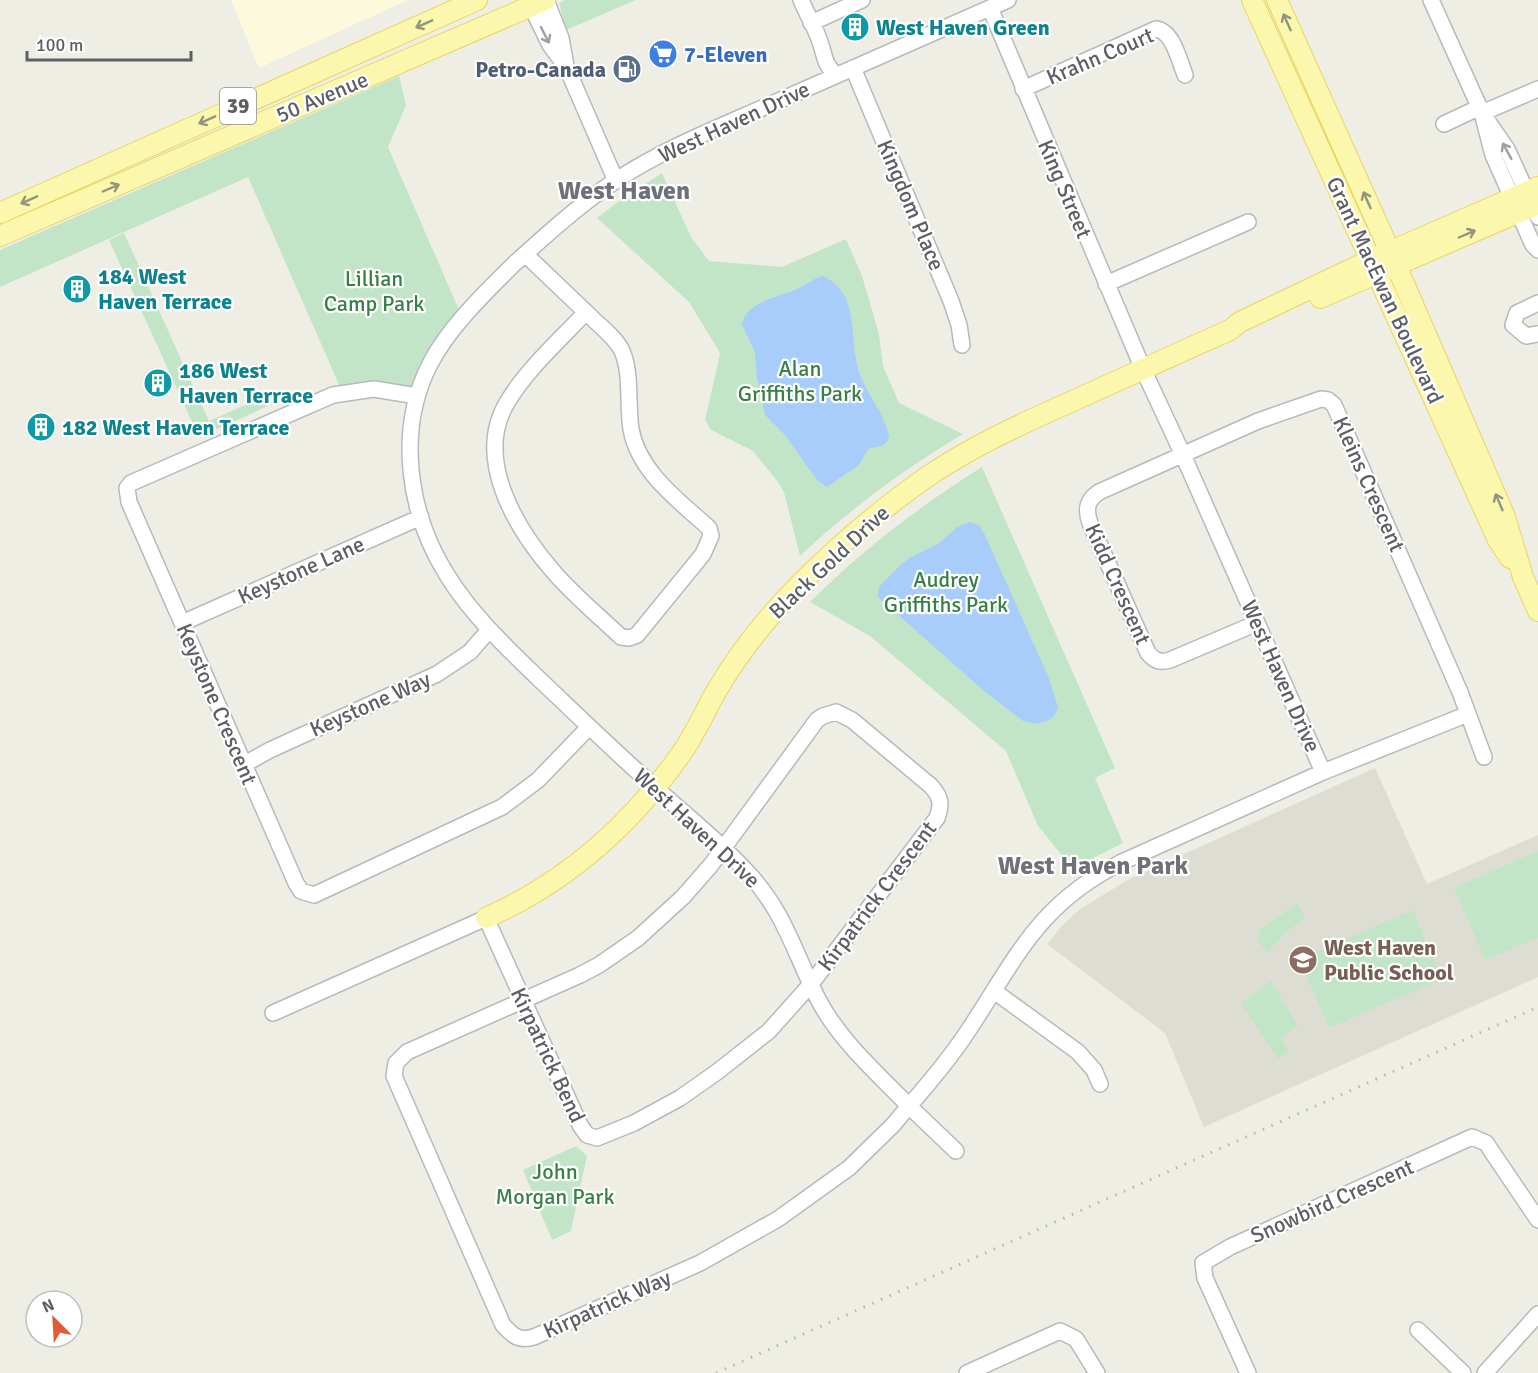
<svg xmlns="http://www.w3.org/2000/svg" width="1538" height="1373" font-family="Signika,sans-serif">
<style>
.commercial{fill:#fcf9dc}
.education{fill:#deddd3}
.green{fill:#c3e5c7}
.water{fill:#a9cdfb}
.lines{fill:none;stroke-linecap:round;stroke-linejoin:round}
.minor-casing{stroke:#b7b9be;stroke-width:18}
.major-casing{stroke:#ead562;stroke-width:22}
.minor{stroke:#fff;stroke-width:15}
.major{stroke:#fbf8ae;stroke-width:20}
.rail{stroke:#b5b6b6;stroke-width:3;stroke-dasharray:1.5 8;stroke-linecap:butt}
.oneway{stroke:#94957f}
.oneway2{stroke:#9e9fa3}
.labels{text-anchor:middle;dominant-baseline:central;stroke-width:4.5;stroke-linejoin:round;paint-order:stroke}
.shield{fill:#fff;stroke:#8e8f93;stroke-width:1.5}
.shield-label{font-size:21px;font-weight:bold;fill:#5d5f65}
.culture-label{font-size:22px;font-weight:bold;fill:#0d838f;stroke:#fff;text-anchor:start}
.shop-label{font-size:22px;font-weight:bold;fill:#366cbe;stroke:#fff;text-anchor:start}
.street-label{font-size:22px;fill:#5d5f65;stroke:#fff}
.service-label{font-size:22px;font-weight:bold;fill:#4e5e75;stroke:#fff;text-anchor:end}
.park-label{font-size:22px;fill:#388045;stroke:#fff}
.education-label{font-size:22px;font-weight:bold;fill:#785e54;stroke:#fff;text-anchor:start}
.quarter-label{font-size:26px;font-weight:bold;fill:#6e7177;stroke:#fff}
</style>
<rect width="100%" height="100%" fill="#eeeee5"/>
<!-- commercial -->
<path class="commercial" d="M231,0H408L259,68Z"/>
<!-- education -->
<path class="education" d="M1375,768L1427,884L1538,835V977L1204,1127L1165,1033L1047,944L1061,927L1080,909L1131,878Z"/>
<!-- green -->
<path class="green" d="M565,0H636L566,30L559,3Z
M399,76L406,105L388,147L463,319L417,396L343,394L248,177L0,287V250Z
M662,173L691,237L709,261L782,267L846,239L862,276L879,334L883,366L899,403L963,434C904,469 850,509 800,556L784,492L778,482L753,451L711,430L705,420L720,354L717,348L689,302L597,218L619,201Z
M124,233L209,421L263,397L268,406L199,437L109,240Z
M982,467L1115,768L1095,778L1123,843L1093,858L1074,870L1038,826L1006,751L870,636L810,602C862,550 920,506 982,467Z
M1538,851V938L1485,960L1454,888Z
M1297,903L1305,918L1284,934L1267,953L1257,939L1260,935L1258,931Z
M1413,910L1442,979L1329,1028L1299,959Z
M1271,981L1298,1026L1281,1037L1289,1052L1278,1059L1241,1003Z
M576,1146L587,1156L571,1231L552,1240L523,1170Z"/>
<!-- water -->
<path class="water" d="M823,276C863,294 847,344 861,377C869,397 884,413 889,436C887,448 877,446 868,449L859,465L827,487L817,480L785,435L765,415L757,378L755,353L742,324C747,300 779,298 797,289C806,285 814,278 823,276Z
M970,522L979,525L985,535L1048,676L1058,707L1056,713L1051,719L1038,724L1023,721L984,691L878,597L879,587L901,564L911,557L938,544L957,527Z"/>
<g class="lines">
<!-- minor casing -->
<g class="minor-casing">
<path id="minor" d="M530,0L531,6L550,45L564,64
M546,0L561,38L566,66L616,181
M801,0C807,15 817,30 821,45C826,60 824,63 836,75
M1431,0L1482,113L1493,155L1533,245L1538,250
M990,8L1143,369L1183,455L1323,772L1122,862C1038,904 1017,957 968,1031C951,1057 930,1082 909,1106C877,1073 841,1042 819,1001C795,955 785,912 748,873C721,843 688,817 658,790C617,754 578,716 538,678C505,646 471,614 447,575C408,513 396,430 430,364C449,327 485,293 514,264C546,235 579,205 615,181C665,148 722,126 776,102C853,68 931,34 1008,0
M811,23L862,0
M853,68L951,301L959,325L962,345
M1023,89L1156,29C1173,31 1179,60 1185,75
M1482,113L1538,89
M1489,123L1507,149L1538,217
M1444,124L1480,107
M525,254C547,275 569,296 591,317C602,328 616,338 622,351C632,374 627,404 631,429C638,471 679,501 709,528L711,536L703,554L637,635L629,638L621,637C598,615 572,594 552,570C515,527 473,457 508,401C528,368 560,340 586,312
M1106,284L1248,222
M1538,303L1517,313L1513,325L1526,336L1538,334
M417,396L374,389L333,395L131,483L127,488L129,502L296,883L301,891L314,895L502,807L538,780L589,727
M182,623L421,517
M1257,623L1170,660C1160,663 1155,661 1148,653L1090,523C1085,509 1087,500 1099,492L1258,421L1321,399L1328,400L1334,405L1460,692L1484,757
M243,765L270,750L437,674L470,652L489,630
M1323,772L1468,714
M994,991L1078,1052L1094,1070L1100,1084
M273,1013L486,918L580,1125L587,1135L597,1138L634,1123L680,1098L717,1072L769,1031L811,984L937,818C942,804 941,797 931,786L852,720L836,712L823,716L817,720L711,865L683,897L638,938L599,965L580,975L407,1052L396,1063L394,1076L503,1325C514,1337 519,1341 534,1337L700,1263L778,1219L849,1168L893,1125L909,1106L956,1151
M1418,1330L1463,1373
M967,1373L1060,1331L1076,1339L1097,1373
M1248,1373L1205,1278L1203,1263L1230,1247L1472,1137L1486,1143L1538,1220
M1485,1373L1538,1314"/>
</g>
<!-- major casing -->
<g class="major-casing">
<path id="major" d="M1252,0L1498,540L1510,558
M1277,0L1396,265L1505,517L1523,577L1538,611
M0,213L477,0
M0,236L545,0
M1320,298L1538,204
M486,918C567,882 630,826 681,754C695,734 705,711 717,690C740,651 769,615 801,583C839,545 880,510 924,479C970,447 1023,423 1075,400C1126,377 1178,353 1230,330L1240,322L1366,262L1538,187"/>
</g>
<!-- minor -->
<use href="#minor" class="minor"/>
<!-- major -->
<use href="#major" class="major"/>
<!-- rail -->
<path class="rail" d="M716,1373L1538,1007"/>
</g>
<!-- one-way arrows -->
<defs><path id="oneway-shaft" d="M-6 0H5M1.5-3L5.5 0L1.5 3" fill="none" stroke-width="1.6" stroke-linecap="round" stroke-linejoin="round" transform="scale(1.5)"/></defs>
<g class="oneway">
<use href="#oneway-shaft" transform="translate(1287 22) rotate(-114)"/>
<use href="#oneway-shaft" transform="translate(424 24) rotate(156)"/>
<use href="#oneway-shaft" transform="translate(207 120) rotate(156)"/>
<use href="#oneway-shaft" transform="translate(111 188) rotate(-23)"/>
<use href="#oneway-shaft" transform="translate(29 200) rotate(156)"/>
<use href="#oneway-shaft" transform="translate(1367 200) rotate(-114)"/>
<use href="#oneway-shaft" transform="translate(1467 234) rotate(-23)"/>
<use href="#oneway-shaft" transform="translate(1499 502) rotate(-113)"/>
</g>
<g class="oneway2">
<use href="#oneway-shaft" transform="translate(545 35) rotate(63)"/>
<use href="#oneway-shaft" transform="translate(1507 151) rotate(-119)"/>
</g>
<!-- icons -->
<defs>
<g id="building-disc" transform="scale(1.5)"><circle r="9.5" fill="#0f9aa8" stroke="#fff"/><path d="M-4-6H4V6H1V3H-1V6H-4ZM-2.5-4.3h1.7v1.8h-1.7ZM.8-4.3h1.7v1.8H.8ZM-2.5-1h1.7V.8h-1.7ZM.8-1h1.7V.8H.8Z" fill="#fff"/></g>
<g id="supermarket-disc" transform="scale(1.5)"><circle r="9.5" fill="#3f7fe0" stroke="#fff"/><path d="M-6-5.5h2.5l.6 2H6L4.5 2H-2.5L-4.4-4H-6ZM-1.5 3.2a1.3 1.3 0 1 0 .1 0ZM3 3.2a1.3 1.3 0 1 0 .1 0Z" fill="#fff"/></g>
<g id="fuel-disc" transform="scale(1.5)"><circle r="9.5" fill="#5c6f8a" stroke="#fff"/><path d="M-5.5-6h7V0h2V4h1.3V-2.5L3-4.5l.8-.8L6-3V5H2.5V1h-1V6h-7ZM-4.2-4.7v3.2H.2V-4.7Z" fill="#fff"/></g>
<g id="school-disc" transform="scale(1.5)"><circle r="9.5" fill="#8d6e63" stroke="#fff"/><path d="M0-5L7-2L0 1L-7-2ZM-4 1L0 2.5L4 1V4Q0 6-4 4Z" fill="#fff"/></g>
</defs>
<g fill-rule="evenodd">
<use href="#building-disc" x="855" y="27"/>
<use href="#supermarket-disc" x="663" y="54"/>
<use href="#fuel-disc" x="627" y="69"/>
<use href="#building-disc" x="77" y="289"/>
<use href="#building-disc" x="158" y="383"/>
<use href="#building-disc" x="41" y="427"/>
<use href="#school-disc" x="1303" y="960"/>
</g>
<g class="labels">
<!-- shield labels -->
<rect class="shield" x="220" y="88" width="36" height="36" rx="4.5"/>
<g class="shield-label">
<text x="238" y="106">39</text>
</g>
<!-- culture labels -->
<g class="culture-label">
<text x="876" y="27">West Haven Green</text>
<text x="98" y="276">184 West<tspan x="98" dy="25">Haven Terrace</tspan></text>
<text x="179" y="370">186 West<tspan x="179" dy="25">Haven Terrace</tspan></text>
<text x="62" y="427">182 West Haven Terrace</text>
</g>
<!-- shop labels -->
<g class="shop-label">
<text x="684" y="54">7-Eleven</text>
</g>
<!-- street labels -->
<g class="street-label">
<text transform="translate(1100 56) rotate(-23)">Krahn Court</text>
<text transform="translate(322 97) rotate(-23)">50 Avenue</text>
<text transform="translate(734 122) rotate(-25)">West Haven Drive</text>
<text transform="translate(1065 189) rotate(67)">King Street</text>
<text transform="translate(911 205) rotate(67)">Kingdom Place</text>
<text transform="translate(1385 290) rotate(65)">Grant MacEwan Boulevard</text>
<text transform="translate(1369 484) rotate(66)">Kleins Crescent</text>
<text transform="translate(829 562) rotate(-43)">Black Gold Drive</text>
<text transform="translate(301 570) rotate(-24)">Keystone Lane</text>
<text transform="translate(1118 584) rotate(66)">Kidd Crescent</text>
<text transform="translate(1281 676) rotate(66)">West Haven Drive</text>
<text transform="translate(217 704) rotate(67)">Keystone Crescent</text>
<text transform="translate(370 704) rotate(-24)">Keystone Way</text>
<text transform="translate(697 828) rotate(43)">West Haven Drive</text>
<text transform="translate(877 896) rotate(-53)">Kirpatrick Crescent</text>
<text transform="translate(548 1055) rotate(65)">Kirpatrick Bend</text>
<text transform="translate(1332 1201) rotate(-24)">Snowbird Crescent</text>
<text transform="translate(607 1304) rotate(-24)">Kirpatrick Way</text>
</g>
<!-- service labels -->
<g class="service-label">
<text x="606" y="69">Petro-Canada</text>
</g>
<!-- park labels -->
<g class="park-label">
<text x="374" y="278">Lillian<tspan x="374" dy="25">Camp Park</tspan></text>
<text x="800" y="368">Alan<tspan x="800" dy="25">Griffiths Park</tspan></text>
<text x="946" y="579">Audrey<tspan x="946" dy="25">Griffiths Park</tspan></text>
<text x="555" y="1171">John<tspan x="555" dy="25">Morgan Park</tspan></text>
</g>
<!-- education labels -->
<g class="education-label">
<text x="1324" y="947">West Haven<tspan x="1324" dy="25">Public School</tspan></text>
</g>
<!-- quarter labels -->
<g class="quarter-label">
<text x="624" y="191">West Haven</text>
<text x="1093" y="866">West Haven Park</text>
</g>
</g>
<!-- north arrow -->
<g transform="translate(54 1319) rotate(336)"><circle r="28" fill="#ffffff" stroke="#bebfc1" stroke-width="1.5"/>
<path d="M0-4.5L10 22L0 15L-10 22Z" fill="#e15b39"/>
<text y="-9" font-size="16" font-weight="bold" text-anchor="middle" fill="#5d5f65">N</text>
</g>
<!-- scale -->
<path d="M27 51v9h164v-9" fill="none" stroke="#5d5f65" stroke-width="3"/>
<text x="36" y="51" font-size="18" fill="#5d5f65" stroke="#ffffff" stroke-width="4.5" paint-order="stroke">100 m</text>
</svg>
